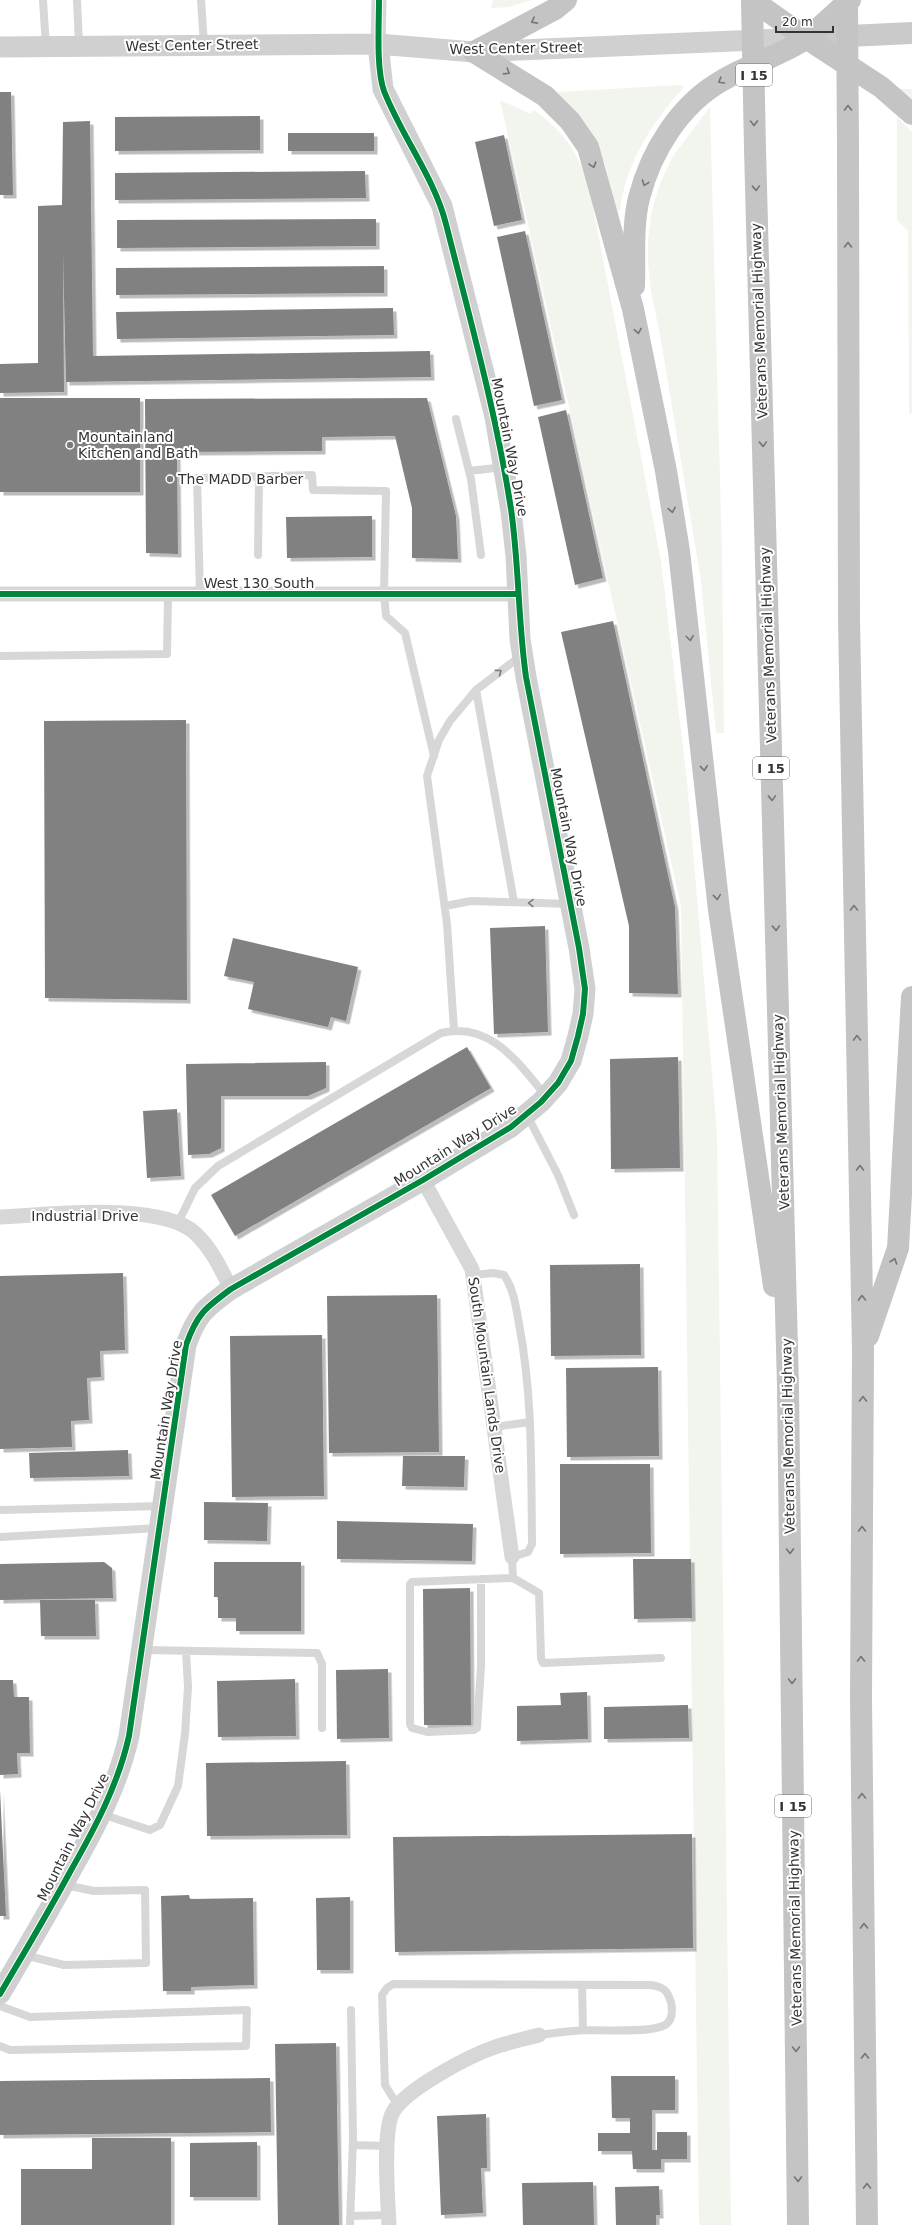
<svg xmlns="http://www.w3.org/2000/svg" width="912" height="2225" font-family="'DejaVu Sans',sans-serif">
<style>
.green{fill:#f1f5ed}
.building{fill:#818181;filter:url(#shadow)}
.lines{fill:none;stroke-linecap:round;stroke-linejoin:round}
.lane{stroke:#d7d7d7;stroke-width:8}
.street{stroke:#d7d7d7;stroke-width:15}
.secondary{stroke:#d0d0d0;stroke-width:21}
.primary{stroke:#cacaca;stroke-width:22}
.highway{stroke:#c4c4c4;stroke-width:22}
.highway-bridge{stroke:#c4c4c4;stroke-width:22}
.cycleway-casing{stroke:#fff;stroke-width:8}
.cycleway{stroke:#00873e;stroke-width:6}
.oneway{stroke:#747474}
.oneway2{stroke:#7d7d7d}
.poi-dot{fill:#7a7a7a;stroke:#fff;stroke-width:1.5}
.labels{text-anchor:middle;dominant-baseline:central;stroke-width:4;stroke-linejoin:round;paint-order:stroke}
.shield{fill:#fff;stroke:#707070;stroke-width:1}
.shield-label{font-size:13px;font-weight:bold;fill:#333}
.street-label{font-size:14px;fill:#333;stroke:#fff}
.poi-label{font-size:14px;fill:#333;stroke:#fff;text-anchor:start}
</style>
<defs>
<filter id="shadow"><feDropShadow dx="3.5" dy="3.5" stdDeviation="0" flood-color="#0004"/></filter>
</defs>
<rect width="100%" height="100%" fill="#fff"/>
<!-- green -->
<path class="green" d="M493,0H532L509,7L491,8Z
M679,85L684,87C652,123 626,162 620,210L617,212L615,211L605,164L591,137L551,95L559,92Z
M899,89H912V99Z
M500,100L531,114L534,110C564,132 573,147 588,181L661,561L687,781L717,1132L731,2225H699L681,906Z
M710,107L722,554L724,733H716L701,581L661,340L651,291L648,263V239L652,210L660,184L673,156Z
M897,117L912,132V414H909L908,231L897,220Z"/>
<!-- building -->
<path class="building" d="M0,92H11L13,195H0Z
M260,116V150L115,151V117Z
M90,121L93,356L430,351L431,377L66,382L63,253L64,392L0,393V364L38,363V206L62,205L63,122Z
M288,133H374V151H288Z
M504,135L522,220L494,226L475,142Z
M365,171L366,198L115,200V173Z
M376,219V246L117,248V220Z
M525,231L562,400L534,406L497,237Z
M384,266V293L116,295V268Z
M393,308L394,335L117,339L116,312Z
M0,398H140V492H0Z
M427,398L456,516L458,559L412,558V508L395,436L322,437V451L177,452L178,554L146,553L145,399Z
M566,410L603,578L575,585L538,417Z
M372,516V557L287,558L286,517Z
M613,621L675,907L678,994L629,993V926L561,632Z
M186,720L187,1000L45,998L44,721Z
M545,926L548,1032L494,1034L490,928Z
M233,938L358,967L346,1021L331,1017L328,1027L248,1009L254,982L224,976Z
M467,1047L491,1088L235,1236L211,1195Z
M678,1057L680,1168L611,1169L610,1059Z
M326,1062V1088L308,1096H221V1148L209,1154L188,1155L186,1064Z
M177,1109L181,1176L147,1178L143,1111Z
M640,1264L641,1355L551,1356L550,1265Z
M123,1273L125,1350L100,1351L101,1377L87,1378L89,1420L71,1421L72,1447L0,1449V1276Z
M437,1295L439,1452L329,1453L327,1296Z
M322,1335L324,1496L232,1497L230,1336Z
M658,1367L659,1456L567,1457L566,1368Z
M128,1450L129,1476L30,1478L29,1453Z
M403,1456H465L464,1487L402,1486Z
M560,1464H650L651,1553L560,1554Z
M204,1502L268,1503L267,1541L204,1540Z
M337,1521L473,1524L472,1561L337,1559Z
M633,1559H691L692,1618L634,1619Z
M104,1562L112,1568L113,1598L0,1600V1564Z
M214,1562H301V1631H236V1618H218V1597H214Z
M470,1588L471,1725H424L423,1589Z
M40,1600H95L96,1636H41Z
M388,1669L389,1738L337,1739L336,1670Z
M295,1679L296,1736L218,1737L217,1681Z
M0,1680H13L14,1697H29L30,1753H17L18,1774L0,1775Z
M587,1692L588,1739L517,1741V1706L561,1705L560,1693Z
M688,1705L689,1738L604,1739V1707Z
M346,1761L347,1835L207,1836L206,1763Z
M0,1790L6,1916H0Z
M692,1834L693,1948L395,1952L393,1837Z
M189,1895L190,1899L253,1898L254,1985L191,1987V1991H163L161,1896Z
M350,1897V1970H317L316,1898Z
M336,2043L339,2225H278L275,2044Z
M611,2076H675V2110H652V2150H657V2132H687V2159H661V2169H633L632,2151H598V2133H630V2118H612Z
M270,2078L271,2132L0,2135V2081Z
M486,2114L487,2168H481L483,2213L441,2215L437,2116Z
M92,2138H171V2225H21V2169H92Z
M257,2142V2197H190V2143Z
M593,2182L594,2225H523L522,2183Z
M659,2186L660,2215H656V2225H616L615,2187Z"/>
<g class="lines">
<!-- lane -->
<path class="lane" d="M43,0L46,47
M77,0L79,46
M201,0L204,45
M456,419L471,479L481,555
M469,471L504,467
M258,555L259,477
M200,595L197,478L312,475L313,490L386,491L384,594L386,616L405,633L434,756
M0,656L167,654L168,595
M476,690L514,902
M445,906L471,901L570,904
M454,1030L447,924L427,776L439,740L450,721L476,690L522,655
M527,1115L558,1175L574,1215
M178,1223L195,1188L218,1166L441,1033C491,1021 518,1063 546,1096
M473,1275L493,1273L504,1275C514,1290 516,1307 519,1324C533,1397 531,1470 532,1544L528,1552L512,1557L513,1578L412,1582L410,1584V1724L412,1728L427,1732L474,1730L477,1728L481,1666V1579
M494,1427L530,1422
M0,1510L163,1506
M0,1537L159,1528
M513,1578L539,1593L541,1658L543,1663L661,1658
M142,1650L317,1653L322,1664V1728
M101,1814L150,1830L160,1825L178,1786L185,1734L188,1687L186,1651
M24,1955L64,1965L146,1963L145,1890L94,1891L65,1885
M582,1985L583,2030
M0,2006L30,2017L247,2010L246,2046L10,2050L0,2046
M398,2106L385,2085L382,1995L387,1988L393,1984L650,1985C658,1986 666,1988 669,1997C673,2005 674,2020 665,2025C652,2033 603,2030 585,2030C570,2031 554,2033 539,2035
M353,2145L388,2146
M351,2216L389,2215
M350,2225L353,2138L351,2010"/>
<!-- street -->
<path class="street" d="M378,44L379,0
M0,594H517
M423,1180L472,1269L512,1557
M0,1217C46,1215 160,1201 195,1233C212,1249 221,1269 231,1289
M389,2225C388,2201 382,2131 393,2112C406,2089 469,2056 495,2047C509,2042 524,2039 539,2035"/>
<!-- secondary -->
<path class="secondary" d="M0,47L378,44L474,52L806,38
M0,1994C24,1953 48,1913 70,1872C95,1828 118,1785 129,1736L186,1345C197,1314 205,1308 231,1289L423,1180L511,1127L541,1102L558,1083L571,1061L578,1036L583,1014L585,989L579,948L526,677L520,639L516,556L511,511L495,417L442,206L383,89L378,44"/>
<!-- primary -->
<path class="primary" d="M806,38L912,33"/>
<!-- highway -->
<path class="highway" d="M752,0L806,38L881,87L912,114
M474,52L545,96L570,121L588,147L633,309L666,471L679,551L719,910L774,1286
M474,52L555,9L566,0
M848,147L849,620L863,1351L861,1698L867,2225
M755,149L788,1386L798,2225
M634,286C635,258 632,226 639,198C651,151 680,104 723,80C748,65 784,54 807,38C822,26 836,12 850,0
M868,1336L898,1248L912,997"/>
<!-- highway-bridge -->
<path class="highway-bridge" d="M752,0L755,149
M847,0L848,147"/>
<!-- cycleway casing -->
<g class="cycleway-casing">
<path id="cycleway" d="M0,594H517
M0,1994C24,1953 48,1913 70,1872C95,1828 118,1785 129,1736L186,1345C197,1314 205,1308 231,1289L423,1180L511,1127L541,1102L558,1083L571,1061L578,1036L583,1014L585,989L579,948L526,677C518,621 519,564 511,509C496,412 470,319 446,224C434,177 402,137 384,91C376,69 379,24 379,0"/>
</g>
<!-- cycleway -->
<use href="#cycleway" class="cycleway"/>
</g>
<!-- one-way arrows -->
<defs><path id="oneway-chevron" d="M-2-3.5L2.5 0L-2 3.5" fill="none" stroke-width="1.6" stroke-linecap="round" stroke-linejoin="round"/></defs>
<g class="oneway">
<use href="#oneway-chevron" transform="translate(534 21) rotate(152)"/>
<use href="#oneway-chevron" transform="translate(507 72) rotate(32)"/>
<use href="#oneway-chevron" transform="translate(721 81) rotate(149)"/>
<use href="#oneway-chevron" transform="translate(848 108) rotate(-91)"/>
<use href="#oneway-chevron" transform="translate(754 123) rotate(89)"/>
<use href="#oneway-chevron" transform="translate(593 165) rotate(74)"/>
<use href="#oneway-chevron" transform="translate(645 183) rotate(110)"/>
<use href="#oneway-chevron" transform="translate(756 188) rotate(88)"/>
<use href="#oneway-chevron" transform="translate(848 245) rotate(-90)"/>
<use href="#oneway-chevron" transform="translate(638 331) rotate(79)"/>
<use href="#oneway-chevron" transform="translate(763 444) rotate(88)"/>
<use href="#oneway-chevron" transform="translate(672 510) rotate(80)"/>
<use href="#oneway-chevron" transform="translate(690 638) rotate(83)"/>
<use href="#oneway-chevron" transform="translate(704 768) rotate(84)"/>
<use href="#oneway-chevron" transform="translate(772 798) rotate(88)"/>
<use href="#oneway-chevron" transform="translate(717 897) rotate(84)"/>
<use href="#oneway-chevron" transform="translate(854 908) rotate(-91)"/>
<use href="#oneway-chevron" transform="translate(776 928) rotate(88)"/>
<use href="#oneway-chevron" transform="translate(857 1038) rotate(-91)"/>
<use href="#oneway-chevron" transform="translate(860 1168) rotate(-91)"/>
<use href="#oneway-chevron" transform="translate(894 1261) rotate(-71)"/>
<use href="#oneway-chevron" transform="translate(862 1298) rotate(-91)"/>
<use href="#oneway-chevron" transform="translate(863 1399) rotate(-90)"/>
<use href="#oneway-chevron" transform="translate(862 1529) rotate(-90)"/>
<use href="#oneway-chevron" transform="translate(790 1551) rotate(89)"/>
<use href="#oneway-chevron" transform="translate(861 1659) rotate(-90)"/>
<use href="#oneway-chevron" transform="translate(792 1681) rotate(89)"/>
<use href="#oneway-chevron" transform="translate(862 1796) rotate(-91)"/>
<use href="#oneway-chevron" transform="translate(864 1926) rotate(-91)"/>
<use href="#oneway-chevron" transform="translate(796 2049) rotate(89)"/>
<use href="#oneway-chevron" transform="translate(865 2056) rotate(-91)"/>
<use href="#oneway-chevron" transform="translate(798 2179) rotate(89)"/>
<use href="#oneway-chevron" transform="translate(867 2186) rotate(-91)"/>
</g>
<g class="oneway2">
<use href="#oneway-chevron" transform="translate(499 672) rotate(-37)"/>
<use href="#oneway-chevron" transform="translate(531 903) rotate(-178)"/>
</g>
<!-- markers -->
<g class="poi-dot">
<circle cx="70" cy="445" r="4"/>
<circle cx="170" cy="479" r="4"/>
</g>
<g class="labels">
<!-- shield labels -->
<g class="shield">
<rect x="736" y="64" width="36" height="22" rx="3"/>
<rect x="753" y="757" width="36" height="22" rx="3"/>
<rect x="775" y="1795" width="36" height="22" rx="3"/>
</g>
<g class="shield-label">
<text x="754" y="75">I 15</text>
<text x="771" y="768">I 15</text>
<text x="793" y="1806">I 15</text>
</g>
<!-- street labels -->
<g class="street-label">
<text transform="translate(192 45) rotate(-1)">West Center Street</text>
<text transform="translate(516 48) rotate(-1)">West Center Street</text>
<text transform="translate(759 321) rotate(-92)">Veterans Memorial Highway</text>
<text transform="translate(510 447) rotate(79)">Mountain Way Drive</text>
<text x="259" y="583">West 130 South</text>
<text transform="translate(768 645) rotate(-92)">Veterans Memorial Highway</text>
<text transform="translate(569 837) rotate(79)">Mountain Way Drive</text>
<text transform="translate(781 1112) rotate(-92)">Veterans Memorial Highway</text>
<text transform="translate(455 1145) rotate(-32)">Mountain Way Drive</text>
<text x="85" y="1216">Industrial Drive</text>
<text transform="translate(487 1375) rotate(82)">South Mountain Lands Drive</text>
<text transform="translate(166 1410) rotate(-81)">Mountain Way Drive</text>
<text transform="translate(788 1436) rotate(-91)">Veterans Memorial Highway</text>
<text transform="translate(73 1837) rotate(-63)">Mountain Way Drive</text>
<text transform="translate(795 1928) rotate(-91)">Veterans Memorial Highway</text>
</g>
<!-- poi labels -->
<g class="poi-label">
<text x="78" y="437">Mountainland<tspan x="78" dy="16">Kitchen and Bath</tspan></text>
<text x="178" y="479">The MADD Barber</text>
</g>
</g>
<!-- scale -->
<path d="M776 26v6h57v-6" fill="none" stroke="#333333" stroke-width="2"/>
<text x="782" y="26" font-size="12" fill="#333333" stroke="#ffffff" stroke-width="3" paint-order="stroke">20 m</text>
</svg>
